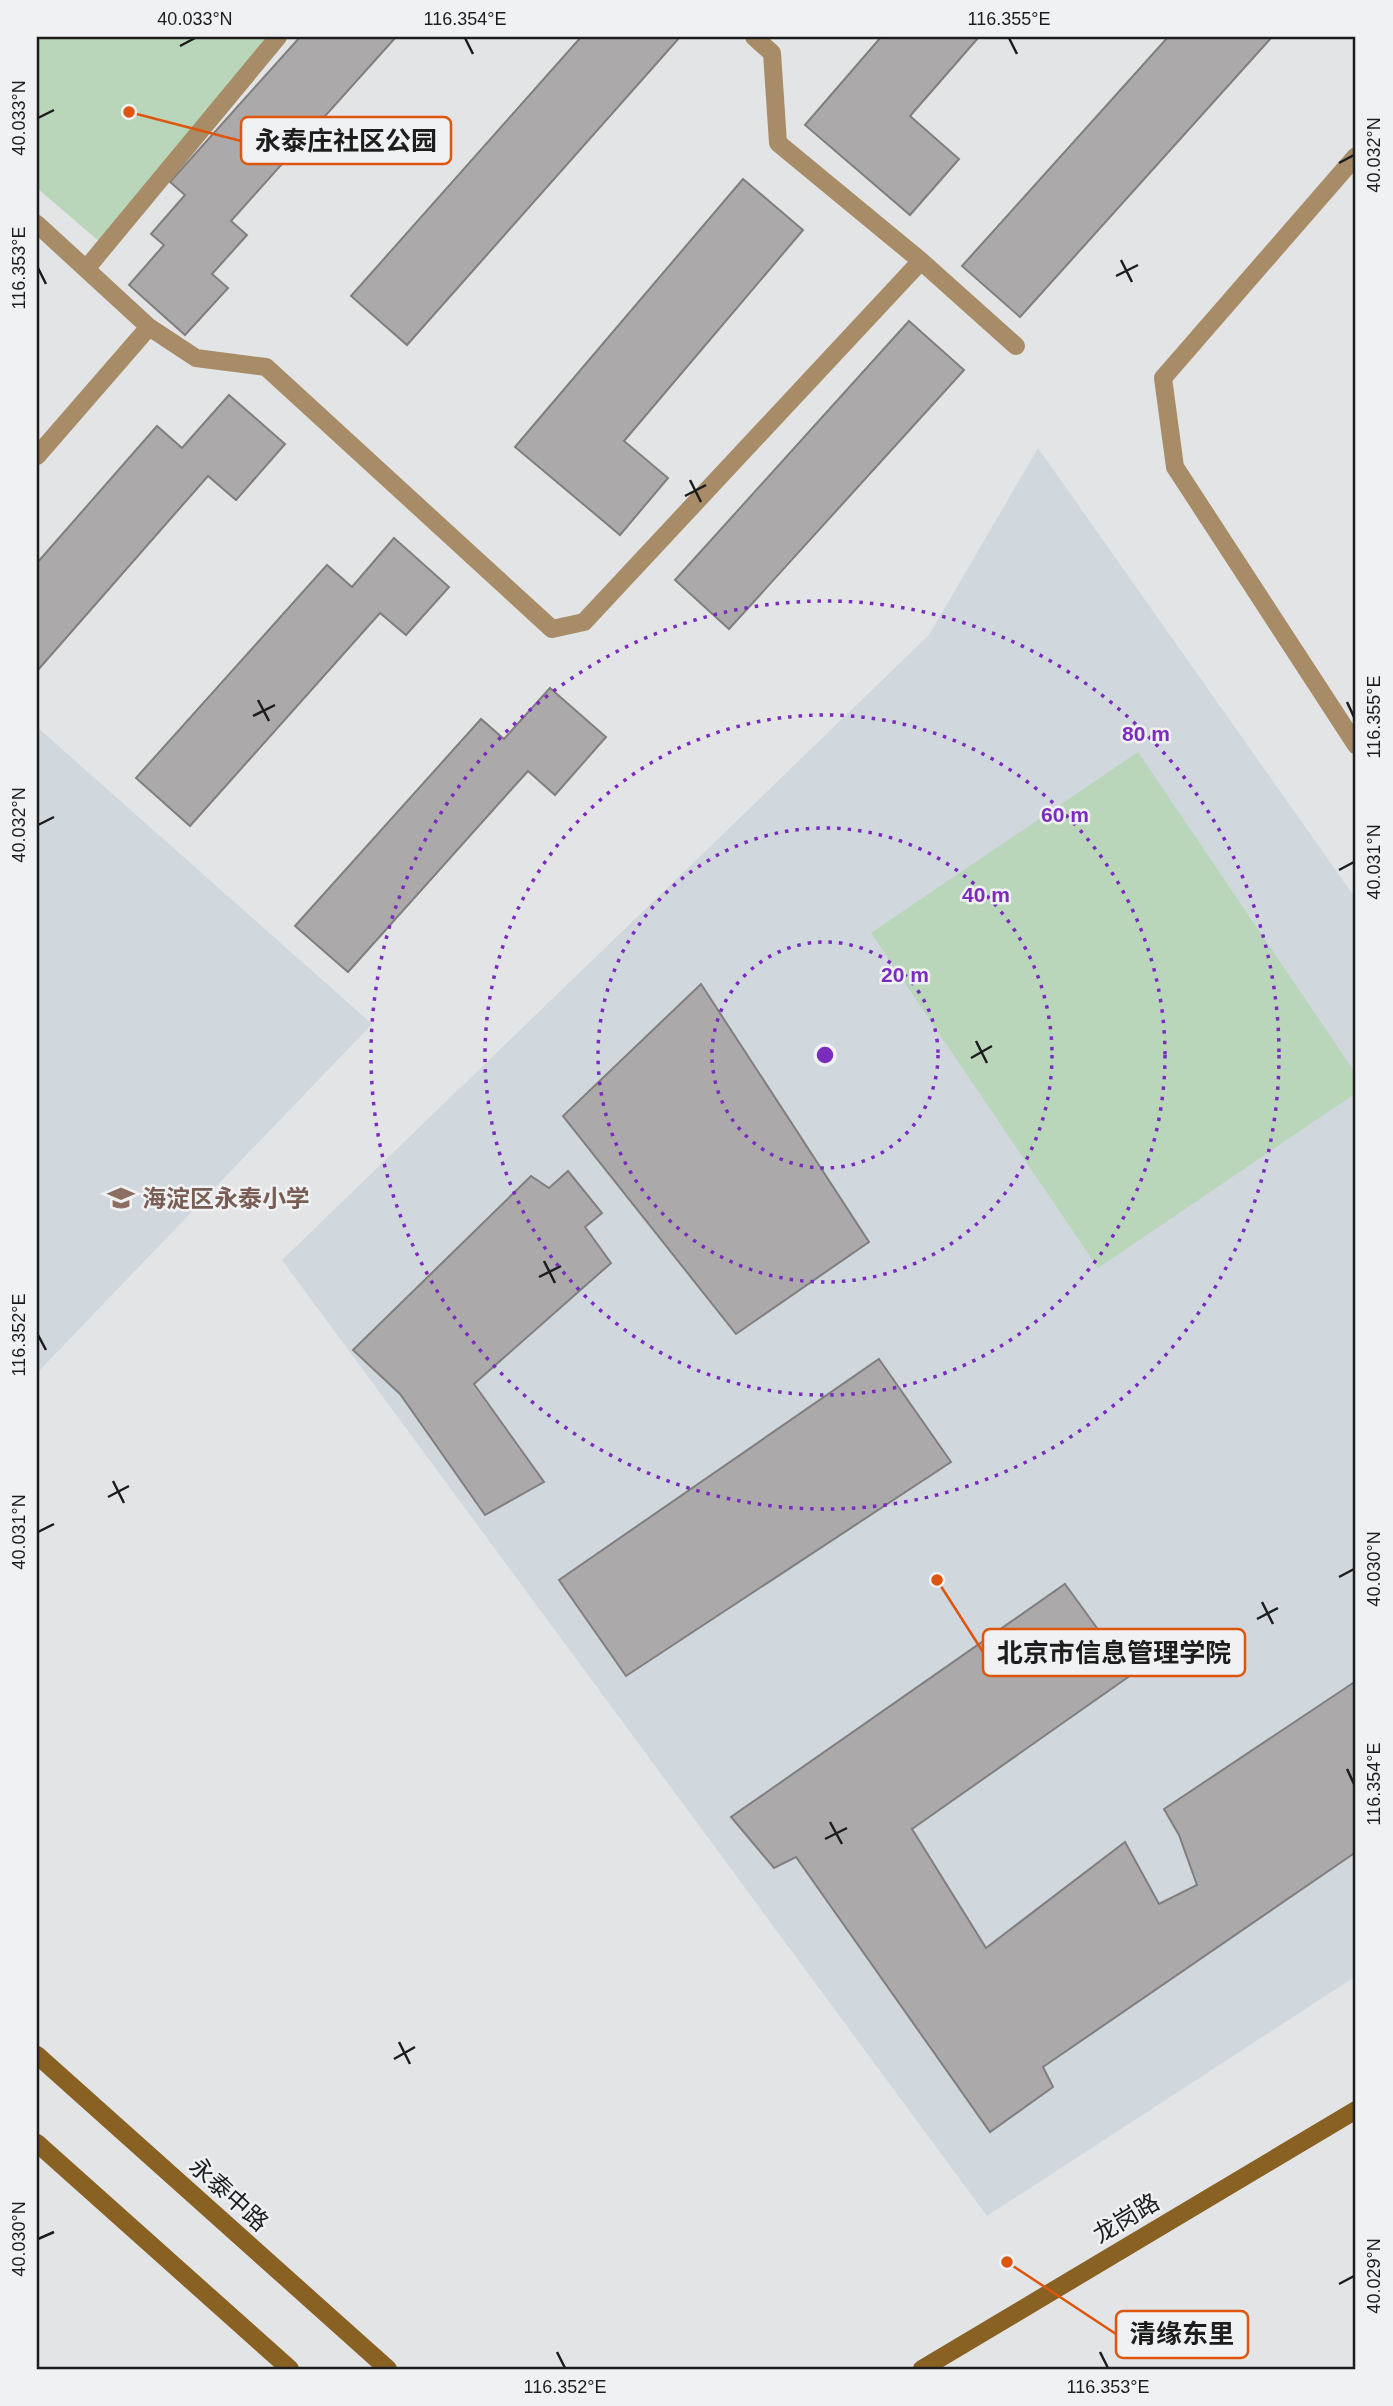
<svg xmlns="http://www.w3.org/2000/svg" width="1393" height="2406" font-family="Arial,'Noto Sans SC',sans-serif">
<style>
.built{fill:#d0d7dd}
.green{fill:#b9d6bb}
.building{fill:#aba9aa;stroke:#807f7f;stroke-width:2}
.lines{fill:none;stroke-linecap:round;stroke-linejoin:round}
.street{stroke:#a78c67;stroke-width:18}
.secondary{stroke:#896123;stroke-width:18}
.ticks{fill:none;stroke:#1d1d1e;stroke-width:2.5}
.ring{fill:none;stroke:#7b2cbf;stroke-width:3.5;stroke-dasharray:3.5 7}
.labels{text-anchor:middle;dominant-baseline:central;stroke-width:5;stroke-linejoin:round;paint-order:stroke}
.education-label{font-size:24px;font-weight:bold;fill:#785e54;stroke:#f0f1f2;text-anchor:start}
.street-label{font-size:24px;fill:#1d1d1e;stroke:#f0f1f2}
.centre{fill:#7b2cbf;stroke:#f0f1f2;stroke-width:3.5}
.ring-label{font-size:21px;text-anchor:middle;font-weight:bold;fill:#7b2cbf;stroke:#f0f1f2;stroke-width:5;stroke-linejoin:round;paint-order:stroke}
.leader{fill:none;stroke:#de560d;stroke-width:2.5}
.callout-dot{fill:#de560d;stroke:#f0f1f2;stroke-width:2.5}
.callout{fill:#f0f1f2;stroke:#de560d;stroke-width:2.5}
.callout-label{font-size:26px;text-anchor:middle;font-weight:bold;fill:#1d1d1e}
.neatline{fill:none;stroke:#1d1d1e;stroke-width:2.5}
.ticks-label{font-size:18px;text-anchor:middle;fill:#1d1d1e}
</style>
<rect width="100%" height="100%" fill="#e3e4e5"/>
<!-- built -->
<path class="built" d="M1038,448L1356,899V1976L987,2216L282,1260L929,635Z
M37,727L372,1024L37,1373Z"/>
<!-- green -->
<path class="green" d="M37,37H289L102,244L37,188Z
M1138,752L1356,1074V1093L1098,1268L871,933Z"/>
<!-- building -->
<path class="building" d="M300,37H396L231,221L247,235L212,274L228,288L185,335L129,285L164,245L151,234L185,195L170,182Z
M581,37H680L407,345L351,296Z
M881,37H979L910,116L959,159L910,215L805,125Z
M1168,37H1272L1020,317L962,266Z
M743,179L803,230L624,441L668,478L620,535L515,447Z
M909,321L964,370L729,629L675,580Z
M229,395L285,444L236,500L208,476L37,671V563L157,426L182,448Z
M394,538L449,587L406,635L380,613L190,826L136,778L327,565L352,587Z
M550,688L606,737L555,795L528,771L348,972L295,926L481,719L504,739Z
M701,984L869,1242L736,1334L563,1116Z
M568,1171L602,1213L585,1227L611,1263L474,1384L544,1482L485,1515L400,1394L353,1350L531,1176L549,1188Z
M879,1359L951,1462L626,1676L559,1580Z
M1065,1584L1131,1675L912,1829L986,1948L1125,1842L1159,1904L1197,1885L1179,1835L1164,1809L1356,1681V1852L1043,2067L1053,2087L990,2132L796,1857L774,1868L731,1817Z"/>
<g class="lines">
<!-- street -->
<path class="street" d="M754,37L772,53L778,143L921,261L1016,346
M1356,156L1163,378L1175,467L1356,745
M37,224L149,327L196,358L266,367L552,629L584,622L921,261
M86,269L278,37
M37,456L149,327"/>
<!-- secondary -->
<path class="secondary" d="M37,2055L388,2369
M37,2143L290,2369
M922,2369L1356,2110"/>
</g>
<!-- ticks -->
<path class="ticks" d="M465,38L473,54M1009,38L1017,54M180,46L195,38M38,118L54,110M1339,163L1354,155M1121,260L1132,282M38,268L46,284M1116,276L1138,265M690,480L701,502M685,496L706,485M258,700L269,721M1347,702L1354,717M253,716L275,705M38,825L54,817M1339,870L1354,862M976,1041L987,1063M971,1058L992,1046M544,1261L555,1283M539,1277L561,1266M38,1335L46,1350M113,1481L124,1503M108,1497L129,1486M38,1532L54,1524M1339,1577L1354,1569M1262,1602L1273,1624M1257,1619L1278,1608M1347,1769L1354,1784M830,1822L842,1844M825,1839L847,1828M399,2042L410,2064M394,2059L415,2047M38,2239L54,2232M1339,2284L1354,2276M557,2352L565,2368M1100,2352L1108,2368"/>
<!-- distance rings -->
<g class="ring">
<circle cx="825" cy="1055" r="113"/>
<circle cx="825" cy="1055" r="227"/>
<circle cx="825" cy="1055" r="340"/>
<circle cx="825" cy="1055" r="454"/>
</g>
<!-- icons -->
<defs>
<g id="school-bare" transform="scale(2.1)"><path d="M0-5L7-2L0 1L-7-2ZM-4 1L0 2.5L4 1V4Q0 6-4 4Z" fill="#8d6e63" stroke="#f0f1f2" stroke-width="2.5" paint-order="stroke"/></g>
</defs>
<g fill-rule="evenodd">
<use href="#school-bare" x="121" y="1198"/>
</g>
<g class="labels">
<!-- education labels -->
<g class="education-label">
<text x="142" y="1198">海淀区永泰小学</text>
</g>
<!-- street labels -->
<g class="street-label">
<text transform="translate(229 2194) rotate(42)">永泰中路</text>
<text transform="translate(1126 2218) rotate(-31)">龙岗路</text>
</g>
</g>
<circle cx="825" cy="1055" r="10" class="centre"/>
<g class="ring-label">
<text x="1146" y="741">80 m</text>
<text x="1065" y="822">60 m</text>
<text x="986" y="902">40 m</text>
<text x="905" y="982">20 m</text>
</g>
<!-- callouts -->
<path class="leader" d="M129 112L241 141M937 1580L983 1652M1007 2262L1116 2334"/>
<g class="callout-dot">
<circle cx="129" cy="112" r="7"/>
<circle cx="937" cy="1580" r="7"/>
<circle cx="1007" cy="2262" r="7"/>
</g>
<g class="callout">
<rect x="241" y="117" width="210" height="47" rx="7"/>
<rect x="983" y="1629" width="262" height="47" rx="7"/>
<rect x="1116" y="2311" width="132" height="47" rx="7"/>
</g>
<g class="callout-label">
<text x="346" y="150">永泰庄社区公园</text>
<text x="1114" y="1662">北京市信息管理学院</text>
<text x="1182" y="2343">清缘东里</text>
</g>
<!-- border -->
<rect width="1393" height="2406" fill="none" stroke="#f0f1f2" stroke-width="77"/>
<rect x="38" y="38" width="1316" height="2330" class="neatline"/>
<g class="ticks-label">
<text x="195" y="25">40.033°N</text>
<text x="465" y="25">116.354°E</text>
<text x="1009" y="25">116.355°E</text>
<text transform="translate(19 118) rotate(-90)" y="6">40.033°N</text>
<text transform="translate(1374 155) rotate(-90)" y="6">40.032°N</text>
<text transform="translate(19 268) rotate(-90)" y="6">116.353°E</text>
<text transform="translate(1374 717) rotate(-90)" y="6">116.355°E</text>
<text transform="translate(19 825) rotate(-90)" y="6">40.032°N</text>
<text transform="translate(1374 862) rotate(-90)" y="6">40.031°N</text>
<text transform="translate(19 1335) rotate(-90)" y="6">116.352°E</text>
<text transform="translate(19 1532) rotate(-90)" y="6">40.031°N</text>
<text transform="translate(1374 1569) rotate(-90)" y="6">40.030°N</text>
<text transform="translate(1374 1784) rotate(-90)" y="6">116.354°E</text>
<text transform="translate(19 2239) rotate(-90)" y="6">40.030°N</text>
<text transform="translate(1374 2276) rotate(-90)" y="6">40.029°N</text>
<text x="565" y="2393">116.352°E</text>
<text x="1108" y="2393">116.353°E</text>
</g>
</svg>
